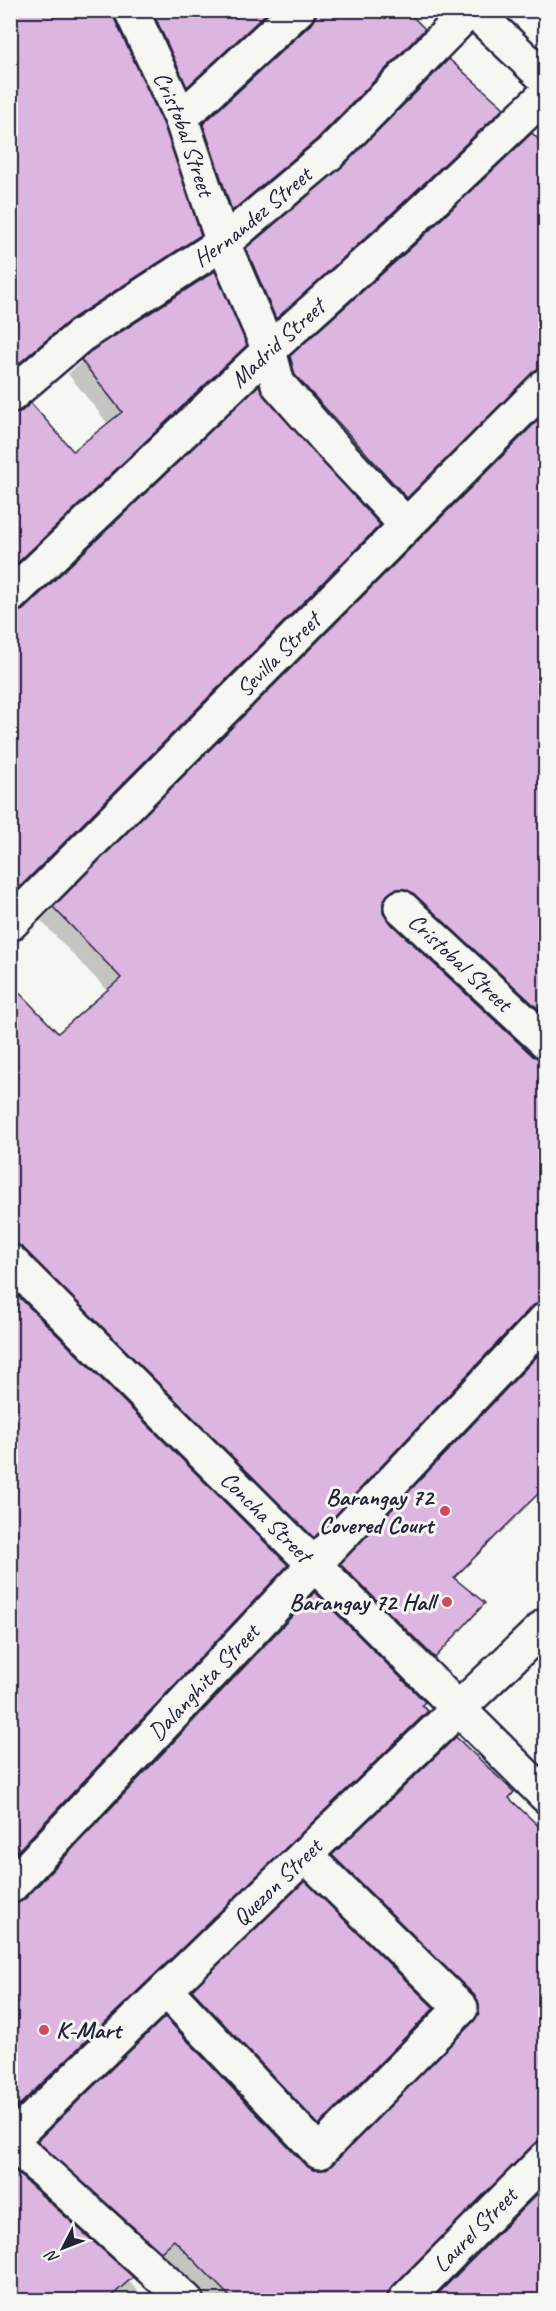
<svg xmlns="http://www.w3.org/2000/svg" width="556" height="2311" font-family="Caveat,sans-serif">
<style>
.shadow{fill:#0003}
.building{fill:#dcb6e0;stroke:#22223b;stroke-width:1.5}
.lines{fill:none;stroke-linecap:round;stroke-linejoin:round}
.street-casing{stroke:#22223b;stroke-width:38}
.secondary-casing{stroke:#22223b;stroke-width:38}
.street{stroke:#f6f6f2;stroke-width:33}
.secondary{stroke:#f6f6f2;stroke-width:33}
.poi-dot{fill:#d1495b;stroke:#f6f6f2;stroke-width:2}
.labels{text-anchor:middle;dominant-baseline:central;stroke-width:6;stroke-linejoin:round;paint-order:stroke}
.street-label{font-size:24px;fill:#22223b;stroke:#f6f6f2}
.poi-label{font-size:24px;font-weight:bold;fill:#22223b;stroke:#f6f6f2;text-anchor:end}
</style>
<rect width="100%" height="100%" fill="#f6f6f2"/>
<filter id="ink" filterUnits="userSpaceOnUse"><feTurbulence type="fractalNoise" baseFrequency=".0167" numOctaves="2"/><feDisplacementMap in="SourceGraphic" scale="12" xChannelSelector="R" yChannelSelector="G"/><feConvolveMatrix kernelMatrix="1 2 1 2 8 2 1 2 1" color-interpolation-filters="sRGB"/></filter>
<g filter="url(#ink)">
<!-- shadow -->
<path class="shadow" d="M10,10L113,18L199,235L185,248L53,335L10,371Z
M131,10H269L173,99Z
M298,10H403L423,29L302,152L218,223L190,138L299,37L303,30V19Z
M546,152V385L536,380H526L518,384L393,510L277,371L291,357Z
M373,230L264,328L235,261L247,249Z
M245,345L10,568L13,416L31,405L73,453L109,425L68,374L92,352Z
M546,414V1041L392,902H382L381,912L387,922L532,1057L546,1062V1319L536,1313L526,1314L519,1318L300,1550L10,1261V985L58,1035L108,991L41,921Z
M546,1348L452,1578L483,1603L420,1671L328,1578Z
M456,1739L507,1798L546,1835V2157L536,2153H527L518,2158L390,2286L386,2294L385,2300H208L100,2193L85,2208L25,2155L165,2019L304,2166L313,2171L324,2172L333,2167L461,2036L466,2028V2017L320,1869Z
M305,1883L432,2008L304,2138L179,2006Z
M85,2236L147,2300H10Z"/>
<!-- building -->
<path class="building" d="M10,10H113L114,18L164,125L201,235L70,320L10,371Z
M152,10H270L187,87Z
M316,10H406L425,29L317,139L232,211L203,124L311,24L316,16Z
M449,59L504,108L386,219L276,319L246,248L343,166Z
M532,133L546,147V367L533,372L407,498L295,375L290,356L412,247Z
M215,271L247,345L10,570V414L22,411L31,403L73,451L122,412L81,360L91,351Z
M259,385L264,396L380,525L10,897V614L23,610Z
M546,412V1016L413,893L405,889H395L387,895L383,903V913L388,921L533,1056L546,1060V1301L532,1306L314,1538L23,1248L10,1243V983L58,1033L121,978L53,907Z
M10,1288L288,1565L10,1859Z
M546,1347V1486L454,1578L485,1603L435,1658L340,1564Z
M315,1592L425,1702L422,1705L428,1711L10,2114V1905L24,1900Z
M456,1737L514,1792L509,1798L546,1833V2140L533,2145L392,2287L387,2295V2301H234L174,2240L161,2252L37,2141L165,2017L305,2165L313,2170H323L332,2165L474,2021L479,2013V2004L474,1995L332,1855Z
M305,1881L434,2008L319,2125L192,1990Z
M10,2167L133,2277L106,2301H10Z
M546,2185V2301H431Z"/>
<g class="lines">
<!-- street casing -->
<g class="street-casing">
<g id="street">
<path id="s1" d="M131,10L181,118L223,243L269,350L278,384L336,450L406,525"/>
<path d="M181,118L298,10"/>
<path id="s2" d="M10,396L80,336L223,243L330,153L470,10"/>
<path id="s3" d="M10,596L269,350L399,233L546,94"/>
<path id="s4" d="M401,907L546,1042"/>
<path id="s5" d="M10,924L546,385"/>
<path id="s6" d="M10,1261L546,1796"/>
<path id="s7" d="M10,1887L546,1319"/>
<path d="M166,1990L319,2152L461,2008L305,1855"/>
<path d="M10,2141L186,2300"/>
<path id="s8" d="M405,2300L546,2158"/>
</g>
</g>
<!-- secondary casing -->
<g class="secondary-casing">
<g id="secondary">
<path d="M473,10L546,79"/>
<path id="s9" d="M10,2141L305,1855L546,1625"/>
</g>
</g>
<!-- street -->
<use href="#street" class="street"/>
<!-- secondary -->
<use href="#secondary" class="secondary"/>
</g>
</g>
<!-- markers -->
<g class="poi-dot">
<circle cx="445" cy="1511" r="6"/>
<circle cx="447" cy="1602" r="6"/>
<circle cx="44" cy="2030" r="6"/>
</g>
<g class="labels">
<!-- street labels -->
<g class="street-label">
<text stroke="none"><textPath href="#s1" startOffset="135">Cristobal Street</textPath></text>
<text stroke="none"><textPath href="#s2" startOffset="302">Hernandez Street</textPath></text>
<text stroke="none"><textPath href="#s3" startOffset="368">Madrid Street</textPath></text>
<text stroke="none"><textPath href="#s5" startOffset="380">Sevilla Street</textPath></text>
<text stroke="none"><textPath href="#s4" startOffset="81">Cristobal Street</textPath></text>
<text stroke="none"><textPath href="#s6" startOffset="362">Concha Street</textPath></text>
<text stroke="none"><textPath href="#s7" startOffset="282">Dalanghita Street</textPath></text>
<text stroke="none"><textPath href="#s9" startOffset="372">Quezon Street</textPath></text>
<text stroke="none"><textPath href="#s8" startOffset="99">Laurel Street</textPath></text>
</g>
<!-- poi labels -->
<g class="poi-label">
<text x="433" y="1497">Barangay 72<tspan x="433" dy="28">Covered Court</tspan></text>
<text x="435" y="1602">Barangay 72 Hall</text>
<text x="56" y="2030" text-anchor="start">K-Mart</text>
</g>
</g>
<!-- margin -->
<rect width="556" height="2311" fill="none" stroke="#f6f6f2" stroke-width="36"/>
<rect x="18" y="18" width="520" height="2275" fill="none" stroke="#22223b" stroke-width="2" filter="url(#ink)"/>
<!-- north arrow -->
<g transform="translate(63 2248) rotate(228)" stroke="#f6f6f2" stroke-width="4.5" paint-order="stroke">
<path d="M0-4.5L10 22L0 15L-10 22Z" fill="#22223b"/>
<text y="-9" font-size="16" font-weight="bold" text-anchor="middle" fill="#22223b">N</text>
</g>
</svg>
